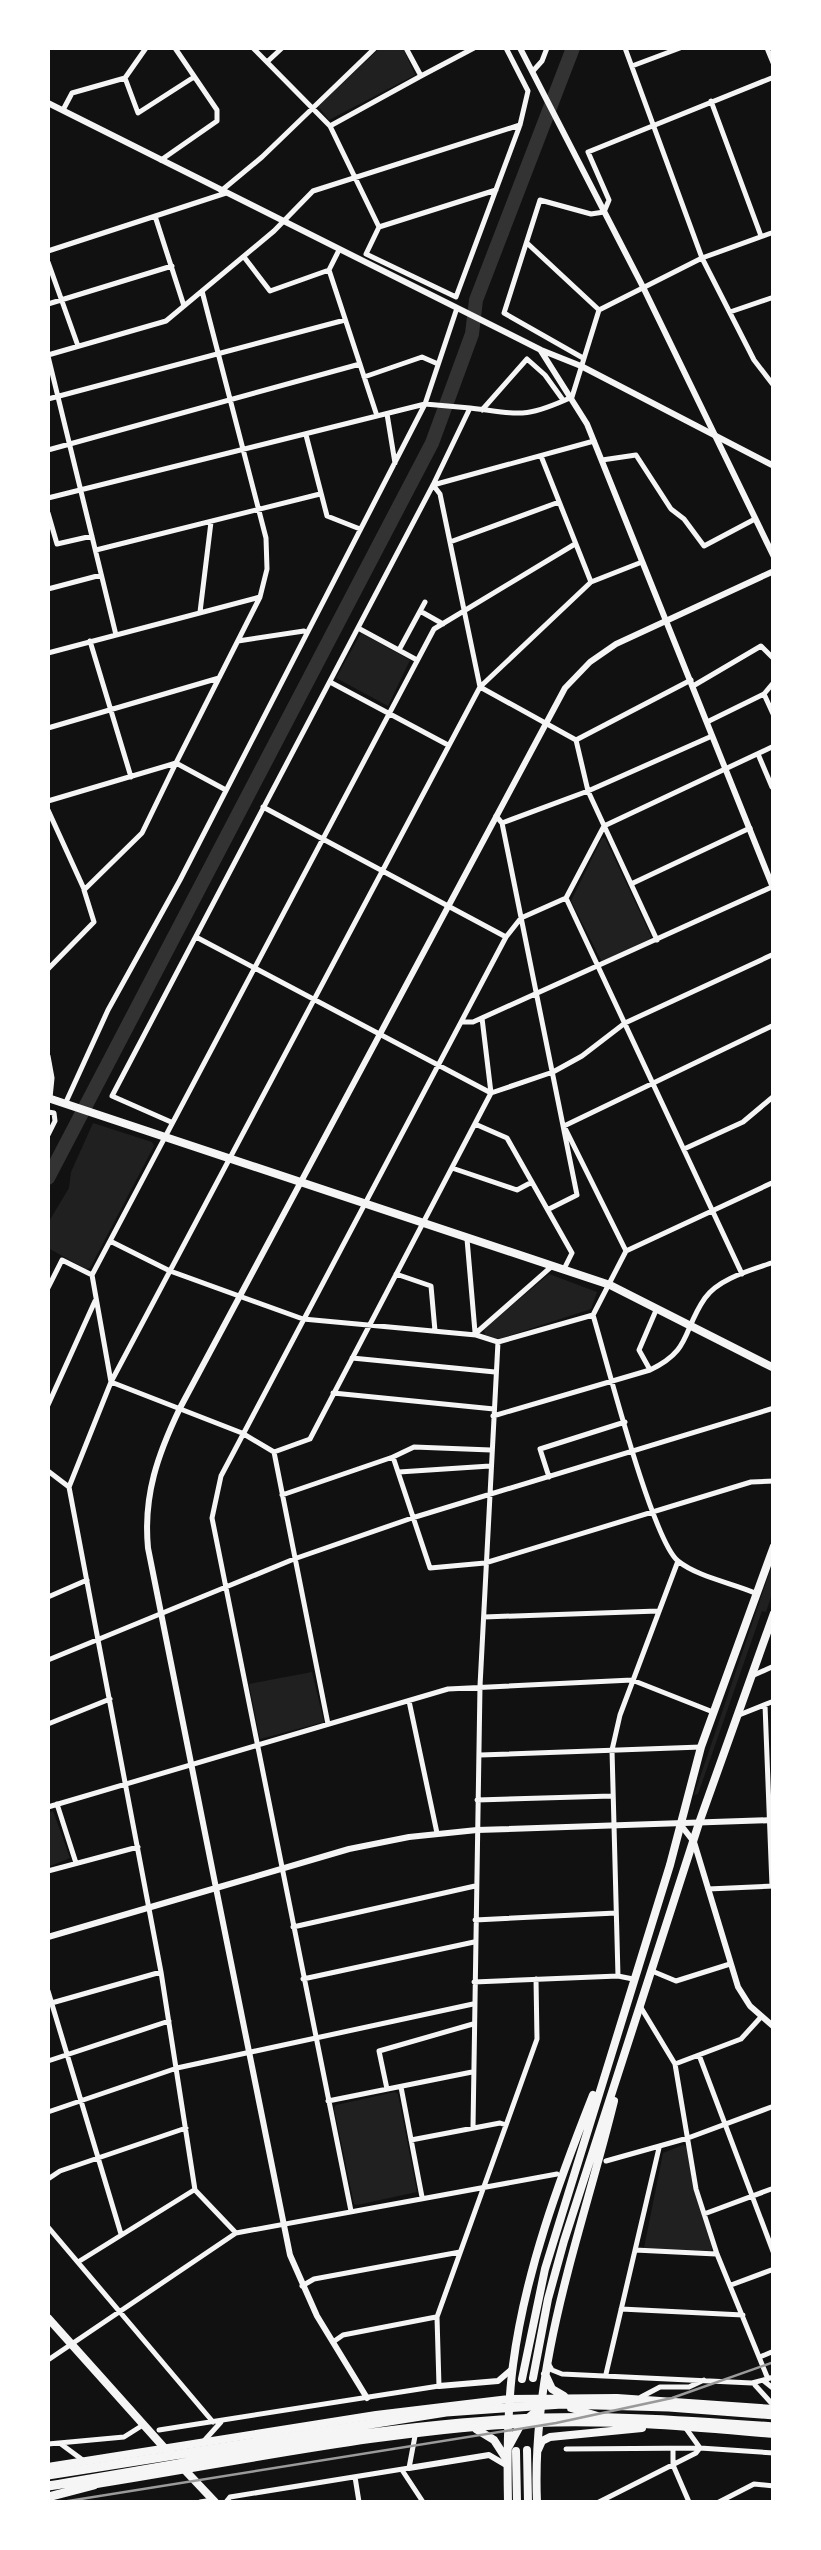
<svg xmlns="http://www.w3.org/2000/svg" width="821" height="2550" font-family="Rubik,sans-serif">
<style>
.green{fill:#202020}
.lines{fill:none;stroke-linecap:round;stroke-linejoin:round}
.river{stroke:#333;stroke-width:14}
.minor{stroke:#f5f5f5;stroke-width:5}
.tertiary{stroke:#f5f5f5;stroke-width:6}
.secondary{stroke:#f5f5f5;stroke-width:6}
.primary{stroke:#f5f5f5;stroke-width:8}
.trunk{stroke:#f5f5f5;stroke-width:8}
.motorway{stroke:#f5f5f5;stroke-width:9}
.rail{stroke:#9a9a9a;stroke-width:2.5}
</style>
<rect width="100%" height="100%" fill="#111"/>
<!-- green -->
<path class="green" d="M380,48H403L415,75L329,120L318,106Z
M361,633L410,660L388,706L336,678Z
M602,838H605L651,936L650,939L602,962L571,901Z
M93,1123L152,1142L154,1146L90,1268L86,1269L48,1248V1223L69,1188L71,1172Z
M549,1274L597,1292L591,1309L499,1339L485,1335L484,1329Z
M773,1562V1591L766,1612L762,1611L698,1794L694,1795Z
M312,1672L324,1722L260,1739L249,1684Z
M53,1811L70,1858L48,1867V1813Z
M395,2092L398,2094L417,2192L357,2205L354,2204L334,2108L336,2105Z
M683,2145L687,2147L694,2191L712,2248L711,2251L644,2248L663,2153Z"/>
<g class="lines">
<!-- river -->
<path class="river" d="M48,1178L432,443L472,334L476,300L573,48"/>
<!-- minor -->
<path class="minor" d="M253,48L330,126L379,227L366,254L456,297L520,125L528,91L506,48
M625,48L702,258L754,360L774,386
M767,48L774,65
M267,62L282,48
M632,66L680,48
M533,71L542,61L547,48
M421,76L474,48
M125,78L138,113L194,77
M711,101L761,236
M63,110L72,93L125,78L146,48
M330,126L421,76L406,48
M161,160L217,121V110L175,48
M221,191L262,157L375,48
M155,216L184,306
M379,227L496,190
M527,243L598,309
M48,251L226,193
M244,257L270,291L329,270L339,250
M48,262L78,346
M329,270L377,416
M48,304L172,266
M730,312L774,297
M48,355L166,321L274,231L313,191L520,125
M48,356L116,635
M583,358L504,313L540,200L591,214L604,212L609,200L588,152L774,77
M364,377L422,357L438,364
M48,399L345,320
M482,410L527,359L545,375L563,400
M387,414L395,463
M306,435L327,516L360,529
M594,441L433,485L440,494L480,687L576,740L588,791L657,940
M48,450L360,364
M541,456L591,582
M602,460L636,455L671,509L684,519L704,546L755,519
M48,498L425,404L470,408
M48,513L57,544L92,536
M450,542L559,502
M96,550L320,494
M48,589L101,575
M420,611L443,624
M200,612L211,522
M358,628L417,660
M90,641L131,777
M238,641L304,631
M399,650L425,602
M48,653L260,597
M330,682L448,745
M774,682L764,694L774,716
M693,686L761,646L774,659
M707,722L764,694
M48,728L219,678
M576,740L691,680
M758,754L772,787
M48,801L176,763L260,597L267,569L266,538L202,291
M263,807L506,937
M48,810L84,889
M496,816L502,823L577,1195L549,1209
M502,823L588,791L712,736
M631,884L750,828
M566,898L742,1274
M196,937L491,1093L553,1072L582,1056L625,1023L774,954
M48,969L94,922L84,890L142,833L176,763L224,789
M463,1022H473L774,886
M48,1056L52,1078L50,1098
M66,1102L108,1010L180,880L425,404L457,308
M48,1112L54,1113L55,1121L48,1135
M171,1122L112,1096L433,485L470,408C520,414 524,419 572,397L599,310L702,258L774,232
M475,1124L507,1138L572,1253L564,1269
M684,1149L743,1122L774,1096
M452,1168L517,1190L532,1182
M467,1239L475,1332
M110,1241L170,1271L303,1319L476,1335L498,1342L593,1315L626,1251L774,1182
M626,1251L564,1126L774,1025
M396,1274L431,1286L435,1331
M48,1288L62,1260L92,1275
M593,1315C606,1358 652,1540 678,1561C698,1577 732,1583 755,1593
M476,1333L551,1267
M352,1358L495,1372
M649,1368L639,1350L657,1308
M333,1393L494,1409
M48,1405L95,1301
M493,1416L650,1370C692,1350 682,1331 705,1298C719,1278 752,1270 774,1262
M274,1452L310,1439L491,1093L482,1018
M393,1457L414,1447L491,1450
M48,1471L69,1487
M399,1472L490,1466
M549,1477L540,1449L625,1422
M282,1495L393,1457L430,1568L485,1563L751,1482L774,1481
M48,1597L87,1580
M484,1617L658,1611
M48,1660L294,1559L412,1518L774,1408
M754,1675L774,1666
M409,1701L437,1833
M765,1705L772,1886
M739,1715L774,1701
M48,1724L110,1699
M328,1724L274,1452L242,1433L111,1382L92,1275L434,629L575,544
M480,1755L701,1747
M477,1800L612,1796
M57,1804L76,1863
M48,1807L448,1689L632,1680L713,1712
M48,1871L138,1847
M708,1889L774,1886
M475,1920L616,1913
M293,1927L475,1886
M652,1971L676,1981L730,1964
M618,1976L612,1750L620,1715L678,1561
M303,1979L474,1942
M474,1982L618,1976L633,1979
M48,1991L121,2234
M48,2004L161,1972
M640,2006L675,2064L696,2189L717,2254L768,2379
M699,2055L774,2254
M48,2061L169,2021
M675,2064L741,2039L761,2017
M401,2087L422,2197
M387,2089L379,2051L473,2024
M328,2101L472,2072
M48,2112L177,2068L473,2004
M473,2128L480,1686L498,1342
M411,2140L500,2123L506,2125
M606,2161L688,2138L774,2106
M48,2179L60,2171L186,2128
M351,2211L212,1518L221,1476L506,937L521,918L566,898L604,826L774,746
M704,2214L774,2188
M48,2227L213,2422
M236,2233L195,2190L161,1972L69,1487L111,1382L480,687L591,582L642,562
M635,2250L716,2254
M78,2262L194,2190
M731,2285L774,2269
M302,2286L314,2279L460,2252
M621,2309L743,2315
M333,2342L343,2335L436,2317
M760,2357L774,2351
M48,2360L236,2233L557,2174
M548,2363L552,2370L562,2374L752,2383L774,2377
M606,2374L659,2148
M764,2381L774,2389
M755,2385L774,2406
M641,2397L660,2387H689L704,2380
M159,2430L439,2386L437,2317L537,2039L536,1979
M203,2442L221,2422
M48,2444L124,2437L143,2425
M61,2444L84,2461
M566,2449L700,2448L774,2453
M673,2449V2465L689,2502
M402,2470L423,2502
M355,2477L359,2502
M200,2502L213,2500
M226,2502L230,2497L409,2468L415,2436
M599,2502L696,2453L700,2448L685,2427
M719,2502L754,2484L774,2486"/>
<!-- tertiary -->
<path class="tertiary" d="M48,103L541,350L581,366L774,466
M541,351L587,424L774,890
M680,1824L694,1842L738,1987L750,2006L774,2027
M439,2386L498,2381L512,2369
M367,2398L317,2316L290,2255L216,1888L349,1849L409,1837L477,1830L774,1820
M409,2468L489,2455L506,2465"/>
<!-- secondary -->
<path class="secondary" d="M520,48L643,287L774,557
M48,1937L216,1888L148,1548C143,1495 158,1454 180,1408L565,688L590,662L616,644L774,571"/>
<!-- primary -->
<path class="primary" d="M48,1098L610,1285L774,1368
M48,2318L168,2452
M181,2466L215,2502"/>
<!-- trunk -->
<path class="trunk" d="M545,2374L552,2389L564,2396
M533,2378L548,2299L564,2241L699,1823L774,1613
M522,2379L545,2269L670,1865L701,1747L774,1546
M571,2408L601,2417
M476,2429L494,2440L505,2457
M509,2446L521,2424L541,2407
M527,2450L528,2502
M538,2450L542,2441L550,2437L642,2428
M516,2451L517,2502
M48,2467L376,2415L509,2399L617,2398L774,2409
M91,2485C238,2462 389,2429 537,2423C616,2420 695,2427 774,2434
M508,2502C507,2456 507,2411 513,2365C525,2272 559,2181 593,2095
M537,2502C531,2362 581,2235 614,2101"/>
<!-- motorway -->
<path class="motorway" d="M48,2475L446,2412L562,2404L669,2407L774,2415
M48,2486C197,2462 348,2430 500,2420C591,2414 682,2420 774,2427
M48,2497L94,2485"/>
<!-- rail -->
<path class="rail" d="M62,2502L556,2423L672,2398L774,2362"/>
</g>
<!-- border -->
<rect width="821" height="2550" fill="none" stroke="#ffffff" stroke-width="100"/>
</svg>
